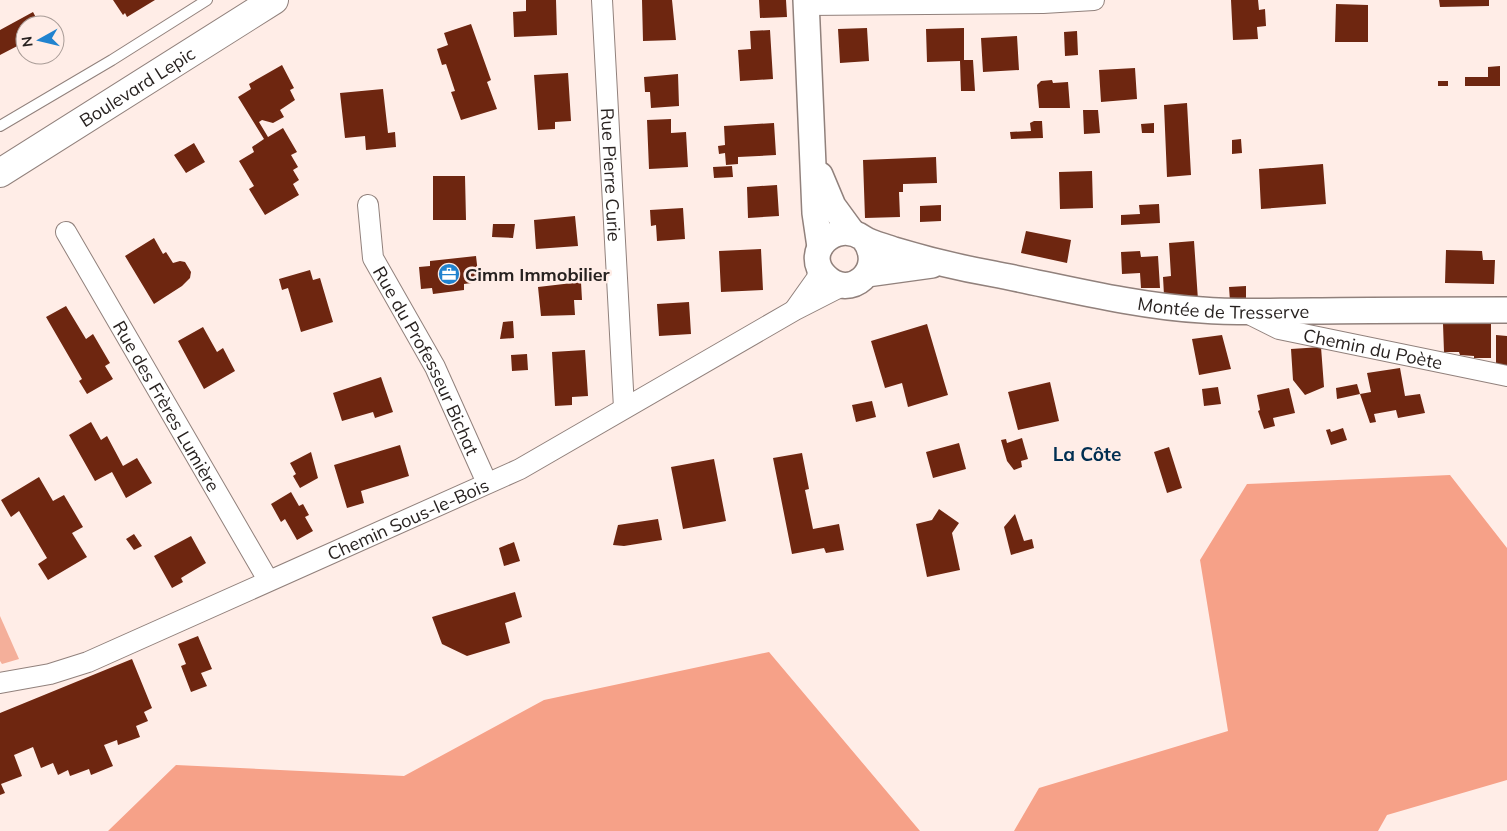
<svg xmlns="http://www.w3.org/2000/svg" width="1507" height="831" font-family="Mulish,sans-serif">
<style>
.green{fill:#f4af9a}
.forest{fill:#f6a188}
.building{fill:#6e2610}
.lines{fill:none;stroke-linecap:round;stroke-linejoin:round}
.service-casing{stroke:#91817c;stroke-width:12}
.minor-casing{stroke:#91817c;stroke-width:22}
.tertiary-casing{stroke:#91817c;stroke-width:28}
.secondary-casing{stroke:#91817c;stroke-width:30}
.service{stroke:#fff;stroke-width:10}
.minor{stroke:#fff;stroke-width:20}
.tertiary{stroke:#fff;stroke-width:25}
.secondary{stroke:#fff;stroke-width:28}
.labels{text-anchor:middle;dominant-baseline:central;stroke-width:5;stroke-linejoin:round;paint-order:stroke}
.street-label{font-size:18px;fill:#282220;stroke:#ffede7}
.poi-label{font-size:18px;font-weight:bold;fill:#282220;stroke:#ffede7;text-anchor:start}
.neighbourhood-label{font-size:19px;font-weight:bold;fill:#002e51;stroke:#ffede7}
</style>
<rect width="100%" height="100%" fill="#ffede7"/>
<!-- green -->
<path class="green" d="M0,616L19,659L2,664L0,661Z"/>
<!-- forest -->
<path class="forest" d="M1450,475L1507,548V780L1387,815L1378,831H1014L1039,788L1228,731L1200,560L1247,484Z
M769,652L920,831H108L176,765L404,776L544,700Z"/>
<!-- building -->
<path class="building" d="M113,0H155L127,17L125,13L123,15Z
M526,0H556L557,35L514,37L513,12L526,11Z
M642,0H672L676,40L643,41Z
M759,0H786L787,17L760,18Z
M1231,0H1258L1259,10L1265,9L1266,26L1257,27L1258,39L1233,40Z
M1439,0H1489V6L1440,7Z
M1336,4L1368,5V42H1335Z
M33,12L40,25H25V42L0,55V30Z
M471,24L491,80L487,82L497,109L461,120L451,92L455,91L446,64L442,65L437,49L448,45L444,33Z
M867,28L869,61L840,63L838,29Z
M964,28V60H973L975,91H961L960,61L927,62L926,29Z
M770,30L773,79L740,81L738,50L751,49L750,31Z
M1077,31L1078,55L1065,56L1064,32Z
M1017,36L1019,70L983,72L981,38Z
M282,65L294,88L290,90L295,100L280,110L284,117L273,123L262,120L259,122L268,137L283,128L297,152L291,155L298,167L293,170L299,180L293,184L299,195L265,215L249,189L254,186L239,161L254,152L252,147L264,139L238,97L251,89L249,84Z
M1500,66V86H1465V77H1488V67Z
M1135,68L1137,99L1101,102L1099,70Z
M568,73L571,121L555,122V129L538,130L534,75Z
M678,74L679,106L651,108L650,92H645L644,77Z
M1052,80L1053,83L1068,82L1070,108H1039L1037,85L1041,81Z
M1438,81H1448V86H1438Z
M383,89L388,133L395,132L396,147L366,150L365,136L345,138L340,93Z
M1187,103L1191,175L1167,177L1164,105Z
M1083,110H1098L1100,133L1084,134Z
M671,119V133L686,132L688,167L649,169L647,120Z
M1034,121H1042L1043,138L1011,139L1010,132L1031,131L1030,123Z
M774,123L776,155L738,157V164L726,165L725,153L719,154L718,146L725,145L724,126Z
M1154,123V133H1142L1141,124Z
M1241,139L1242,153L1232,154V140Z
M194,143L205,162L186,173L174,155Z
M936,157L937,183L903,184V192H899L900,217L865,218L863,160Z
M1323,164L1326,204L1261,209L1259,169Z
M732,166L733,177L714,178L713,167Z
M1092,171L1093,208L1060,209L1059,172Z
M433,176H465L466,220H433Z
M777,185L779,216L748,218L747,187Z
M1159,204L1160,223L1121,225V215L1140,214L1139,205Z
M941,205V221L920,222V206Z
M683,208L685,239L657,241L656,225L651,226L650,210Z
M575,216L578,246L536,249L534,220Z
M493,224H515L513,238L492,237Z
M1026,231L1071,240L1067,263L1021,253Z
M154,238L163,254L166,252L173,263L180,261L185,262L191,272L190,278L182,286L154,304L125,256Z
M1194,241L1198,300L1164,295L1163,277L1171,276L1169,243Z
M761,249L763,290L721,292L719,251Z
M1446,250L1482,251L1483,260H1495L1494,284L1445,283Z
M1140,251L1141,257L1158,256L1160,288H1141L1140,273L1122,274L1121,252Z
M476,256L479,282L464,284V290L433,294L432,288L421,289L419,267L430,266V261Z
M310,270L313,280L320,278L333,322L301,332L288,288L282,290L279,279Z
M581,282L582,300H574L575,315L541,316L538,287Z
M1246,286V301H1230L1229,287Z
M689,302L691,334L659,336L657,304Z
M66,306L86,339L93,334L110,363L105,366L113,379L87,394L79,381L82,379L46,317Z
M513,321L514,338L500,339L503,322Z
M927,324L948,395L908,407L902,383L885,388L871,341Z
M1443,324H1491V358H1474V356L1460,355L1459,352H1444Z
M203,327L217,352L223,348L235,371L204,389L178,341Z
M1222,335L1231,369L1199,375L1192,339Z
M1496,335L1507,336V367L1496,365Z
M1321,347L1324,387L1305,395L1293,380L1291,349Z
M585,350L588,396L572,397V405L555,406L552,352Z
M527,354L528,370L512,371L511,355Z
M1400,368L1405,396L1420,394L1425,413L1398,418L1396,410L1374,414L1376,422L1370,423L1360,394L1371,392L1367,373Z
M381,377L393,412L375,418L373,412L342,421L333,393Z
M1050,382L1059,421L1018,430L1008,392Z
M1357,384L1360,394L1337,399L1336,388Z
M1218,387L1221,404L1204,406L1202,389Z
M1289,388L1295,413L1273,418L1275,426L1264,429L1258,411L1260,410L1257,395Z
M872,401L876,417L856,422L852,405Z
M91,422L101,440L107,436L123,466L137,458L152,483L126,498L112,472L95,481L69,435Z
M1343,428L1347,440L1331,445L1326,430L1330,429L1331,432Z
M1022,438L1028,459L1021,461L1022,467L1014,470L1007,461L1001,440L1006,439L1007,443Z
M959,443L966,469L933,478L926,452Z
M400,445L409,476L361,491L364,503L347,508L334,465Z
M1169,447L1182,488L1167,493L1154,452Z
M311,452L318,478L300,488L293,476L296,474L290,463Z
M802,453L809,489L805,490L813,529L839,524L844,550L826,553L824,548L792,554L773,458Z
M714,459L726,521L683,529L671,467Z
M39,477L53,501L64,495L83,527L72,533L87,557L48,580L38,564L47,558L19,511L11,517L1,500Z
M291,492L299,506L303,504L309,515L305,517L313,531L297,540L285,519L281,522L271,504Z
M939,509L959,523L952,533L960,570L927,577L916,524L932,520Z
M1015,514L1024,541L1032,539L1034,548L1011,555L1004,527Z
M658,519L662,540L624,546L613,545L618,525Z
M134,534L142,546L134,550L126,539Z
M191,536L206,563L181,578L183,582L172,588L154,556Z
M514,542L520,561L504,566L499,548Z
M515,592L522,617L505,623L510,643L467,656L442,644L432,617Z
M198,636L212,669L201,673L207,686L191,692L181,666L186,664L178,644Z
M132,659L152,708L144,712L148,721L136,726L140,737L118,745L117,740L104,745L113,766L91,775L89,769L70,776L68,770L58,775L53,763L41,768L33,747L14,755L22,776L1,784L5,793L0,795V713Z"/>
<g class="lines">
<!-- service casing -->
<g class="service-casing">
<path id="service" d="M0,126L112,60L207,0"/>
</g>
<!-- minor casing -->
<g class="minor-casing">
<g id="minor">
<path id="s1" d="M602,0L624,408"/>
<path d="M806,5L1043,3L1094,0"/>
<path id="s2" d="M368,205L373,258L435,367L487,483"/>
<path id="s3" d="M66,232L268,580"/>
<path d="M795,309L817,278L819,266"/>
<path id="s4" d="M1245,312L1279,329L1507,376"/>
<path id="s5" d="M0,683L50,674L88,662L520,469L795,310L844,285"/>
</g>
</g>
<!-- tertiary casing -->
<g class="tertiary-casing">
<g id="tertiary">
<path d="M806,0L815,213L820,247"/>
<path d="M820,175L833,206L852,232"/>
<path id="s6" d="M864,239C887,269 850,302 825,276C802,252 835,219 863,238C872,244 884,246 894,250C927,260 960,268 994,274C1061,287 1134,306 1202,310C1238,313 1276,311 1313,311C1378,310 1442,310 1507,310"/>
<path d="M867,274L932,265"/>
</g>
</g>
<!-- secondary casing -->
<g class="secondary-casing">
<g id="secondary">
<path id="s7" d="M0,173L274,0"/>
</g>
</g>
<!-- service -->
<use href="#service" class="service"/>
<!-- minor -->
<use href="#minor" class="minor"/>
<!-- tertiary -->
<use href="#tertiary" class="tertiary"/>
<!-- secondary -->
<use href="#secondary" class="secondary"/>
</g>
<!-- icons -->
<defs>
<g id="office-disc" transform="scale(1.125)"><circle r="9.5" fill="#2183cf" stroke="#ffede7"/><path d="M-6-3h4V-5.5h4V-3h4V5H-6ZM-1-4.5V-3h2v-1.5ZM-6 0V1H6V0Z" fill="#fff"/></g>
</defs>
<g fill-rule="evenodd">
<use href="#office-disc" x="449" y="274"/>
</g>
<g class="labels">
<!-- street labels -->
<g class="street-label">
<text stroke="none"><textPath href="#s7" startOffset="162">Boulevard Lepic</textPath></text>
<text stroke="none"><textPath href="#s1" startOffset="175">Rue Pierre Curie</textPath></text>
<text stroke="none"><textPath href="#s6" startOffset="535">Montée de Tresserve</textPath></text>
<text stroke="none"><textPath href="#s4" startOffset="134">Chemin du Poète</textPath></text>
<text stroke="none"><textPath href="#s2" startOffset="169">Rue du Professeur Bichat</textPath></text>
<text stroke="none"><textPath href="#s3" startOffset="201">Rue des Frères Lumière</textPath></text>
<text stroke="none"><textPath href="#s5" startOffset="441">Chemin Sous-le-Bois</textPath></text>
</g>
<!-- poi labels -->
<g class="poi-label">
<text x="465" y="274">Cimm Immobilier</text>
</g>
<!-- neighbourhood labels -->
<g class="neighbourhood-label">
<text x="1087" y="454">La Côte</text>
</g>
</g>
<!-- north arrow -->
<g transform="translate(40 40) rotate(262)"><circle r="24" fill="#ffede7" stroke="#a99c97"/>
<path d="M0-4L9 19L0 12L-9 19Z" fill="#2183cf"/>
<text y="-8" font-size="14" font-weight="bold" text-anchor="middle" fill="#282220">N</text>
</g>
</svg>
